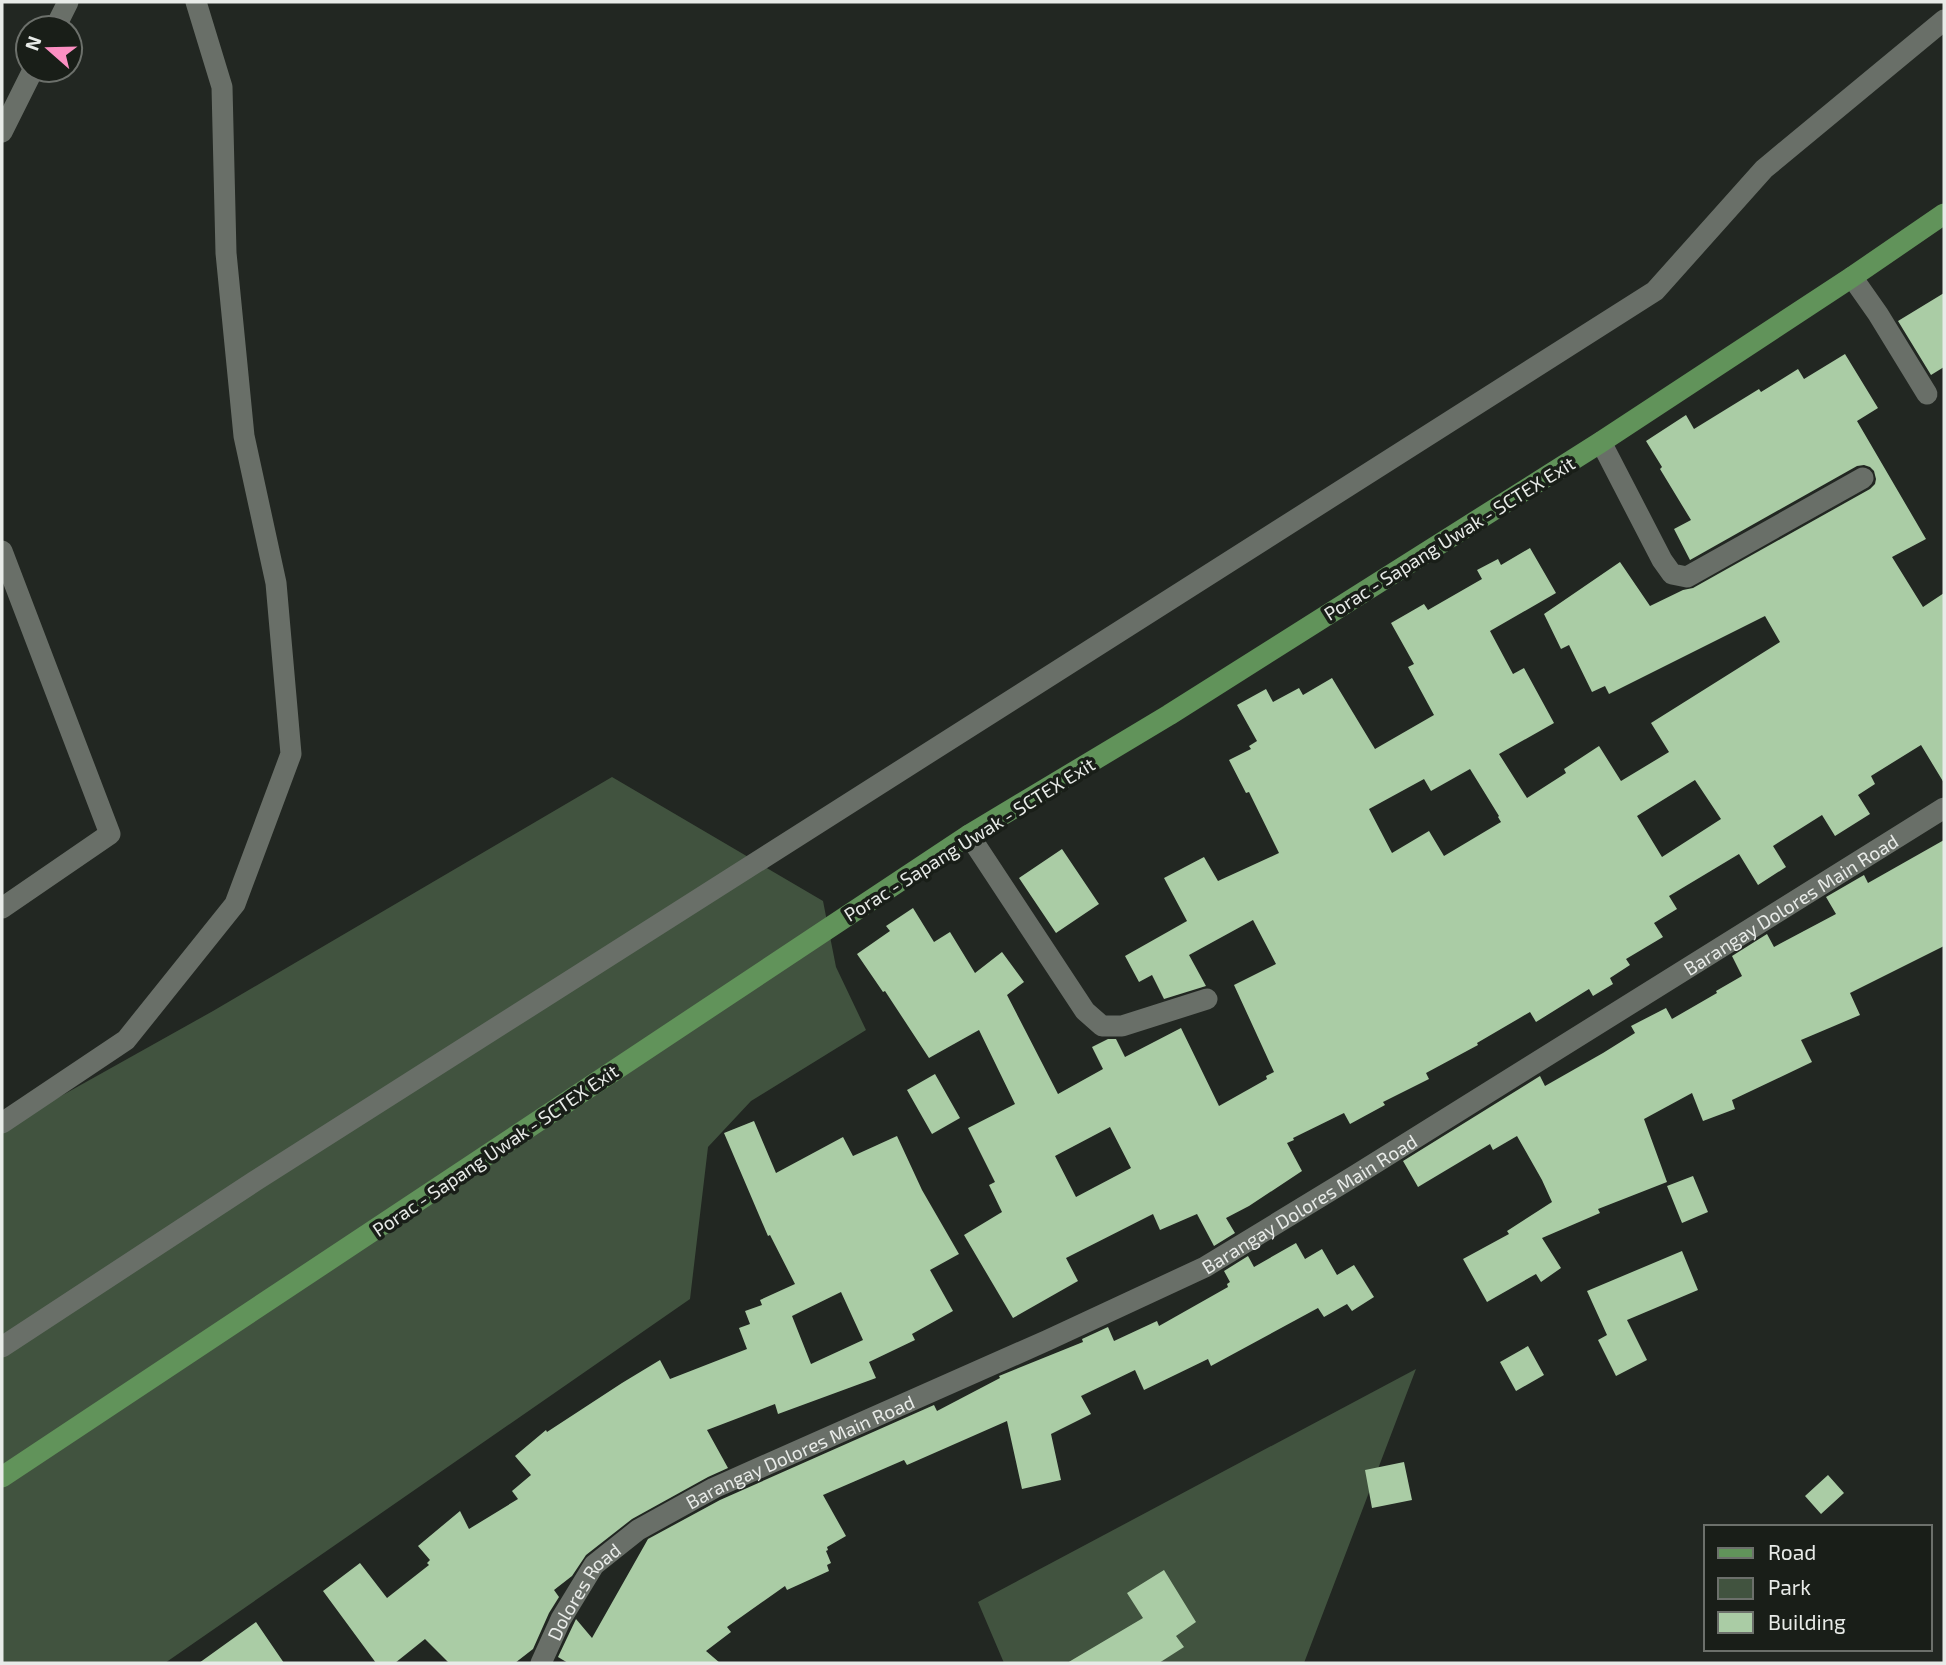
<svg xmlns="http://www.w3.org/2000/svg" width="1946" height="1665" font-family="'Exo 2',sans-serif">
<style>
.green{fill:#41533f}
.building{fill:#aacca5;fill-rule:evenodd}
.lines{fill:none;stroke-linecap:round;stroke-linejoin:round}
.minor{stroke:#696f68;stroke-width:21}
.major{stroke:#61935a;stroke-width:21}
.labels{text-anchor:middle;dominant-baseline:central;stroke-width:7;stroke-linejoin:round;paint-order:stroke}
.street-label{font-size:19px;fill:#e8ebe8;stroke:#191e18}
</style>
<rect width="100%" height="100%" fill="#222722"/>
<!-- green -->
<path class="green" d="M612,777L823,901L836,967L866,1030L751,1101L708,1147L690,1299L165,1663H2V1129L213,1011Z
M1416,1369L1304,1663H1004L978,1602Z"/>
<!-- building -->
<path class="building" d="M1944,293V367L1931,375L1898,321Z
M1845,354L1878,408L1857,421L1926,539L1892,557L1923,607L1944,593V783L1921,745L1871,776L1875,784L1858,795L1870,814L1835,836L1822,815L1773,846L1786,867L1758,885L1739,854L1669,896L1677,909L1654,923L1663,937L1626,959L1630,965L1610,978L1613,984L1593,996L1589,989L1536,1022L1530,1012L1477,1043L1478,1045L1426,1073L1429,1079L1383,1102L1385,1105L1350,1124L1344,1113L1293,1138L1294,1140L1287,1143L1302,1171L1249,1206L1226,1218L1235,1233L1214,1246L1197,1214L1160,1230L1153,1214L1066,1258L1078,1281L1013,1318L964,1235L1002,1212L989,1185L995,1182L968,1128L1015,1104L979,1030L929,1058L885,991L883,992L857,954L890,931L886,926L913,908L934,942L950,932L975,973L1002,952L1024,982L1007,995L1058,1094L1103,1069L1092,1047L1108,1039H1116L1125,1057L1181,1028L1219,1106L1267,1079L1266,1076L1274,1072L1234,985L1276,964L1253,920L1189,955L1206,986L1164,999L1152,975L1139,982L1125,956L1187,921L1164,878L1204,857L1218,881L1279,853L1249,792L1246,793L1229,760L1251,749L1249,746L1257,741L1237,705L1266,689L1273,702L1299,688L1303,695L1332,678L1375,749L1434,715L1408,667L1414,664L1391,623L1424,604L1428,610L1482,579L1477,570L1498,559L1501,565L1530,548L1556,593L1490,631L1513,674L1524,668L1554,723L1499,754L1527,798L1566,773L1564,769L1599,746L1621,781L1669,752L1651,723L1780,642L1765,616L1609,694L1605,686L1592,692L1569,645L1561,649L1544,614L1620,562L1650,606L1683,590L1693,588L1870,489L1875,484L1876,479L1874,471L1870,467L1864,465L1857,466L1690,560L1674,529L1691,520L1660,469L1662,467L1646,441L1686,415L1694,429L1759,389L1761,392L1798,369L1804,379ZM1470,769L1499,816L1498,817L1501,822L1444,856L1429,831L1392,853L1369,809L1424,779L1431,791ZM1695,780L1721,819L1662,857L1637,816ZM1110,1127L1131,1168L1076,1197L1055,1156Z
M1944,840V946L1850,993L1860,1015L1801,1040L1812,1062L1732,1100L1735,1109L1703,1121L1692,1093L1644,1119L1667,1182L1598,1209L1600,1213L1542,1238L1561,1268L1541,1282L1536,1274L1487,1302L1463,1259L1509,1234L1507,1231L1552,1202L1542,1180L1517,1136L1493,1150L1490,1144L1418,1187L1403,1161L1540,1076L1545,1086L1603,1053L1635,1033L1631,1026L1666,1008L1672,1019L1717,993L1716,991L1742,976L1732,956L1767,934L1774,947L1836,914L1826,897L1864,875L1868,883Z
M1062,849L1099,904L1056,933L1019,878Z
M935,1074L960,1118L932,1134L907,1090Z
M754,1121L776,1173L843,1137L853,1156L897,1136L922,1190L959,1254L930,1270L953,1311L912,1334L915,1340L869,1362L876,1378L778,1414L775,1404L707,1430L728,1468L708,1477L632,1519L586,1555L572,1576L554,1590L559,1597L549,1613L533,1649L515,1663H449L425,1639L395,1663H376L323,1591L360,1563L387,1598L429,1565L427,1563L430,1560L418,1546L460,1511L469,1529L518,1499L512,1491L531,1475L515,1456L546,1430L547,1432L622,1383L660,1360L670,1379L747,1349L739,1328L750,1324L745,1311L762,1305L760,1300L795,1284L770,1235L768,1236L724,1133ZM841,1292L863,1340L811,1364L792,1316Z
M1693,1176L1708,1212L1682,1223L1667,1186Z
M1296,1243L1305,1259L1322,1249L1337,1275L1354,1265L1374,1297L1352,1311L1347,1304L1324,1317L1318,1308L1211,1366L1208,1359L1144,1390L1135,1370L1081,1396L1091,1414L1051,1434L1061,1480L1022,1489L1007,1421L907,1465L904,1460L823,1495L846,1536L827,1547L828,1550L826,1551L831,1563L827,1565L829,1571L787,1590L785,1586L727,1627L731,1632L706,1651L720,1663H568L558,1657L576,1619L592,1638L648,1539L720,1500L934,1405L937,1411L1000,1378L999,1376L1083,1342L1082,1339L1108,1327L1114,1341L1157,1321L1159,1326L1228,1287L1227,1284L1230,1282L1224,1271L1248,1256L1254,1267Z
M1682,1251L1698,1290L1627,1320L1647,1360L1616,1376L1598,1340L1607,1335L1587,1291Z
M1528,1346L1544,1375L1516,1391L1500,1362Z
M1404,1462L1412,1500L1372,1508L1365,1470Z
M1828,1475L1844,1493L1821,1514L1805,1496Z
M1164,1570L1196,1622L1176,1636L1184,1647L1159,1663H1067L1143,1618L1127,1593Z
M256,1622L284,1663H199Z"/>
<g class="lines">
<!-- minor -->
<g class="minor">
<path d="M55,28L68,2"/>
<path d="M2,132L33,70"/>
<path d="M1852,277L1878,314L1927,394"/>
<path d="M1601,442L1662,560L1672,574L1687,577L1863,478"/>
<path d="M2,551L110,834L2,908"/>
<path d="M969,835L1085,1011L1102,1026H1122L1207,999"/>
<path d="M2,1123L126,1040L235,904L291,754L276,583L244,436L226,253L222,87L196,2"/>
<path d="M2,1347L255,1181L1655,291L1764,169L1944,20"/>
<path id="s1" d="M541,1663L561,1619L594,1565L638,1530L714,1488L1048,1340L1205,1267L1356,1175L1944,808"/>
</g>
<!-- major -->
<path class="major" d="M2,1477L969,835L1169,715L1601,442L1852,277L1944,214"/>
</g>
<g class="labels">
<!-- street labels -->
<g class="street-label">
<text transform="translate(1449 538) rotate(-32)">Porac - Sapang Uwak - SCTEX Exit</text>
<text transform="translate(969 839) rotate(-32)">Porac - Sapang Uwak - SCTEX Exit</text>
<text stroke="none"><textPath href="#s1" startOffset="1482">Barangay Dolores Main Road</textPath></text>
<text transform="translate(495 1150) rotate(-34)">Porac - Sapang Uwak - SCTEX Exit</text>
<text stroke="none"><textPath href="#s1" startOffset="915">Barangay Dolores Main Road</textPath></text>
<text stroke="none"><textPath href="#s1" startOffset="348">Barangay Dolores Main Road</textPath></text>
<text stroke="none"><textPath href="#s1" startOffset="84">Dolores Road</textPath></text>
</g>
</g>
<!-- border -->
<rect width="1946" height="1665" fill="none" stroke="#e8ebe8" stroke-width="7"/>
<!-- legend -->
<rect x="1704" y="1525" width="228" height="126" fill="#191e18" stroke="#6c706b" stroke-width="2"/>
<rect x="1718" y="1548" width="35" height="10" fill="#61935a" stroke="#6c706b" stroke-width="2"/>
<text x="1768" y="1560" font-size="21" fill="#e8ebe8">Road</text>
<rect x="1718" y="1578" width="35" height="21" fill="#41533f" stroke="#6c706b" stroke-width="2"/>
<text x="1768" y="1595" font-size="21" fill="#e8ebe8">Park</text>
<rect x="1718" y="1612" width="35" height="21" fill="#aacca5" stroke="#6c706b" stroke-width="2"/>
<text x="1768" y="1630" font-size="21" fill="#e8ebe8">Building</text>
<!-- north arrow -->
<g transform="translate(49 49) rotate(290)"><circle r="33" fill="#191e18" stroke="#6c706b" stroke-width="2"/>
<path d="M0-5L12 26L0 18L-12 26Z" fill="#fc8fc2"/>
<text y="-10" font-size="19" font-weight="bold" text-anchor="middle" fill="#e8ebe8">N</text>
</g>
</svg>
